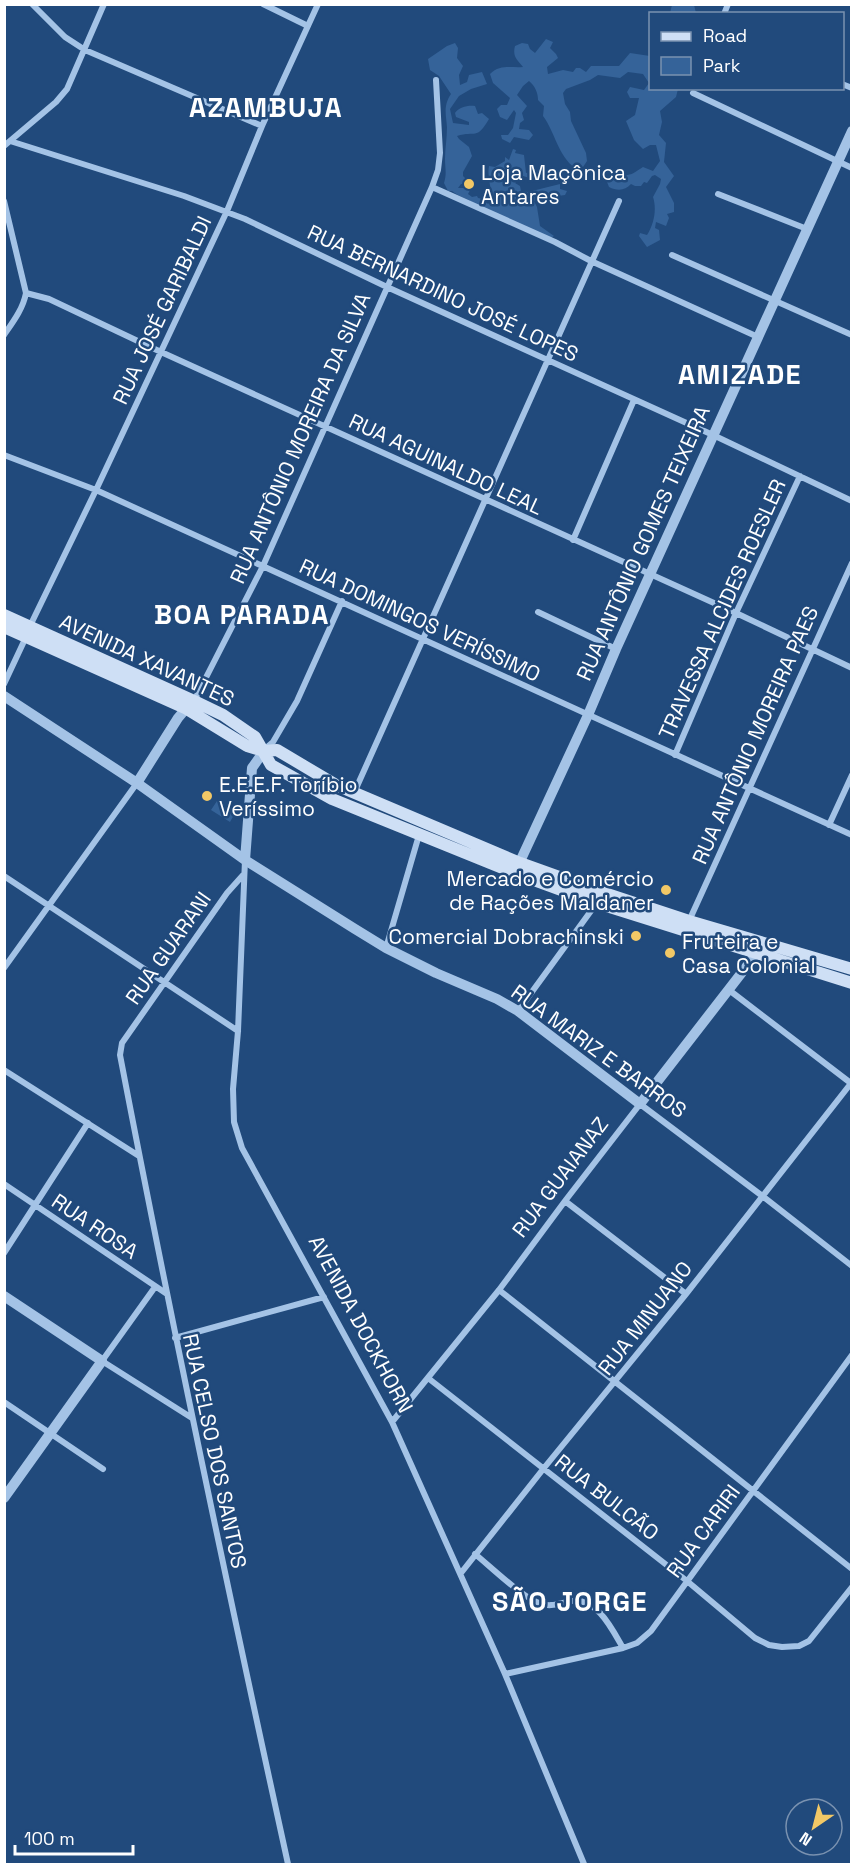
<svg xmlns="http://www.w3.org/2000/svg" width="856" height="1869" font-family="'Space Grotesk',sans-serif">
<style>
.green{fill:#356399}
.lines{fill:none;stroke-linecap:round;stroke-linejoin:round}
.minor{stroke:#a4c3e6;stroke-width:6}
.tertiary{stroke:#a4c3e6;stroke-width:10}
.secondary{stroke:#cedff5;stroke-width:12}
.poi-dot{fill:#f2c866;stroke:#214a7c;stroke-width:2}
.labels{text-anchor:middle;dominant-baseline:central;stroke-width:5;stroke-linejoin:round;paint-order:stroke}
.poi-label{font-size:21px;fill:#fff;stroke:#214a7c;text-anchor:start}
.street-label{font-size:21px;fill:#fff;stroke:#214a7c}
.district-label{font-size:27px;font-weight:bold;letter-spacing:1.5px;fill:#fff;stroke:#214a7c}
</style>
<rect width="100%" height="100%" fill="#214a7c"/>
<!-- green -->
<path class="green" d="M672,5H694L696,13H670Z
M546,39L553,42L550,48L556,54L558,58L547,67L548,74L563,70L573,72L576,68H580L586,72L591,66H619L630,53L650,56V88L678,89L676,97L660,111L662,122L659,135L666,143L664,162L674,176L666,187L674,203V212L667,214L669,218L666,226L656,222L655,228L659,230L660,240L647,247L639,236L640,233L647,235C654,224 657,209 653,197L660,184L661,179L655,175L652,176L647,183L644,182L641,186H635L631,184C625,191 617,191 609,187L607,182L610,177L615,173C629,178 632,174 643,167L653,171L660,161L656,145H650L643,149L634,140L626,121L635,115L639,98H630L627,92L630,87L644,90L649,83L643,74L628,72L620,78L598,75L590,80L566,89L563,93L565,104L570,112L571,121L586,153L587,161L583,167L575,168C558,156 555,132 543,116L544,106L538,100C538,93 535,86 529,81L523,86L517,95L527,106L522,113L524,120L520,123L519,129L529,130L533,135L529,140L514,137L510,143L502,139L501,135H508L513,128L516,113L514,110L507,120L500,117L497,109L501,105H507L510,98L493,83L490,74C500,64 511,68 523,67C518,60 512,57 515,46L522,43L528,44L530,49L535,53Z
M455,43L458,48L457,58L463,66L459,75L460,85L467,82L469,75L482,72L487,84L471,89L459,96L450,109L453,123L469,125V122L456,117L455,113C459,107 468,105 475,106L478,114L482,113L489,119C476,141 476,130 457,136L459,139L469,147L472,156L463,172V176L466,179L465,184H461L458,188H468L470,190L468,194L472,197L477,196L478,198L483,199L488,204L493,200C491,188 487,177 489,166L495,167L505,161V157L509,160L513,149L516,150L515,153L524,155L526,173L530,172L537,176L536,180L520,175V179L515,183L520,186L521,191L528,192L560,184V189L567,191L565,195L558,196L553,194L549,197H541L534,201L537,207L540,226L554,236L551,238L475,204C467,198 459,197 452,191H448L444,183C447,174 445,168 445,159C445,149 447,138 447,127C446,114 443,106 451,94L439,76L430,70L428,59L447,46Z
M217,801L235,813L230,822L211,810Z"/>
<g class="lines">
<!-- minor -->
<path class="minor" d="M32,4L65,37L85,50L262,126
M263,4L308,26
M724,14L728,4
M842,84L852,88
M693,93L852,168
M10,141L184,196L245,219L387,287L713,435L852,501
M4,146L56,102L67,89L104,4
M432,187L555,242L591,261L758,337
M718,194L807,229
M4,201L26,293C23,309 13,322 4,335
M672,255L852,335
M26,293L49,299L161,352L736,613L852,668
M4,455L96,490L852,835
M573,540L634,400
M538,612L616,649
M30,626L96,490L227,211L262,126L318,4
M4,684L26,637
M194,701L263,566L432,187L438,170L440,153L436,80
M265,749L273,742L297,701L342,601
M675,755L736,613L800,476
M354,793L619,201
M829,825L852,775
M245,860L238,1031L233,1089L234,1122L242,1148L392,1422L505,1674L584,1864
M244,874L227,893L122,1043L120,1055C172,1326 229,1595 288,1864
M4,876L238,1031
M689,921L852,563
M386,948L419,835
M4,968L137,783
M729,990L852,1084
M518,1011L596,904
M4,1070L139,1156
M4,1184L167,1294
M565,1201L686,1294
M4,1253L88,1123
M155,1287L102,1361L192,1418
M499,1290L852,1569
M175,1338L324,1297
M428,1378L687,1581L755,1638L769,1645L782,1647L799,1646L809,1641L852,1587
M4,1402L103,1469
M392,1422L499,1290L565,1201L640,1104L761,1195L852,1266
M475,1554C491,1567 522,1597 539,1603C550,1608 560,1603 571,1601C597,1597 612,1629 623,1648
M461,1573L544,1468L686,1294L852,1082
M505,1674L623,1648L637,1643L651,1631L852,1355"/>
<!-- tertiary -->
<path class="tertiary" d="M4,696L137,783L245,860L355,929L386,948L436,973L497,999L518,1011L640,1104L757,953
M137,783L178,718L190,704
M245,860L252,768L264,751
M517,868L588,715L616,649L852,131
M4,1296L102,1361L4,1498"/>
<!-- secondary -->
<path class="secondary" d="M4,615L194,701L223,715L255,737L271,765L332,799L515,873L597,903L852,983
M4,627L185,708L247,746L264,751L277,750L336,785L520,863L598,891L689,921L852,969"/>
</g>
<!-- markers -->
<g class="poi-dot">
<circle cx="469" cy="184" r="6"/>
<circle cx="207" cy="796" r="6"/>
<circle cx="666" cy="890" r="6"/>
<circle cx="636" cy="936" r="6"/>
<circle cx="670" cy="953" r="6"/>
</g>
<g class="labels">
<!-- poi labels -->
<g class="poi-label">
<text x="481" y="172">Loja Maçônica<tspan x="481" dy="24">Antares</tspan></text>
<text x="219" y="784">E.E.E.F. Toríbio<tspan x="219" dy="24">Veríssimo</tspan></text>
<text x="654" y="878" text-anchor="end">Mercado e Comércio<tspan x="654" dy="24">de Rações Maldaner</tspan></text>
<text x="624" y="936" text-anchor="end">Comercial Dobrachinski</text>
<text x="682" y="941">Fruteira e<tspan x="682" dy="24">Casa Colonial</tspan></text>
</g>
<!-- street labels -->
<g class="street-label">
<text transform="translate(443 293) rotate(25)">RUA BERNARDINO JOSÉ LOPES</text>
<text transform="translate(162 310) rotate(-65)">RUA JOSÉ GARIBALDI</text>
<text transform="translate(300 438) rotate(-66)">RUA ANTÔNIO MOREIRA DA SILVA</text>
<text transform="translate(446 464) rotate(25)">RUA AGUINALDO LEAL</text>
<text transform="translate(643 543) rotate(-66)">RUA ANTÔNIO GOMES TEIXEIRA</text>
<text transform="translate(722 609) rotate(-66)">TRAVESSA ALCIDES ROESLER</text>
<text transform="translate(420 620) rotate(25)">RUA DOMINGOS VERÍSSIMO</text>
<text transform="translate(147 660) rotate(25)">AVENIDA XAVANTES</text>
<text transform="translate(755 735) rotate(-66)">RUA ANTÔNIO MOREIRA PAES</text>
<text transform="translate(168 948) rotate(-55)">RUA GUARANI</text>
<text transform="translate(599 1051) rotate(36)">RUA MARIZ E BARROS</text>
<text transform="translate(560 1177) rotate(-53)">RUA GUAIANAZ</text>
<text transform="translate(95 1226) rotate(34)">RUA ROSA</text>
<text transform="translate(645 1318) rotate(-52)">RUA MINUANO</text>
<text transform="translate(361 1324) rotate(62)">AVENIDA DOCKHORN</text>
<text transform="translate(215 1451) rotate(78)">RUA CELSO DOS SANTOS</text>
<text transform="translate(607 1497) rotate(38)">RUA BULCÃO</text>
<text transform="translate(703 1531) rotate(-54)">RUA CARIRI</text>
</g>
<!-- district labels -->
<g class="district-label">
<text x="266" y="107">AZAMBUJA</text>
<text x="740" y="374">AMIZADE</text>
<text x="242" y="614">BOA PARADA</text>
<text x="570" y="1601">SÃO JORGE</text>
</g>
</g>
<!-- border -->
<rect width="856" height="1869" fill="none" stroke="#ffffff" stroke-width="12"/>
<!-- legend -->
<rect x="649" y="12" width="195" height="78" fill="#214a7c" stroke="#7a92b0" stroke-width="1.5"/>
<rect x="661" y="32" width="30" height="9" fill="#cedff5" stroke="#7a92b0" stroke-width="1.5"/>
<text x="703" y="42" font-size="18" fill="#ffffff">Road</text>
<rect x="661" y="57" width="30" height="18" fill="#356399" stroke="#7a92b0" stroke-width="1.5"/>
<text x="703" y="72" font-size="18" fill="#ffffff">Park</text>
<!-- north arrow -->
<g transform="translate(814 1827) rotate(215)"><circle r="28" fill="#214a7c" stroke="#7a92b0" stroke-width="1.5"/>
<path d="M0-4.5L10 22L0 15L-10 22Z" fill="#f2c866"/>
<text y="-9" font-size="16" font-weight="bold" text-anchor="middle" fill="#ffffff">N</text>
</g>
<!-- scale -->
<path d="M15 1845v9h118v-9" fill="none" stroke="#ffffff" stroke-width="3"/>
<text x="24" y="1845" font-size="18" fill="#ffffff" stroke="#214a7c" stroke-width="4.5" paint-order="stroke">100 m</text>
</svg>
